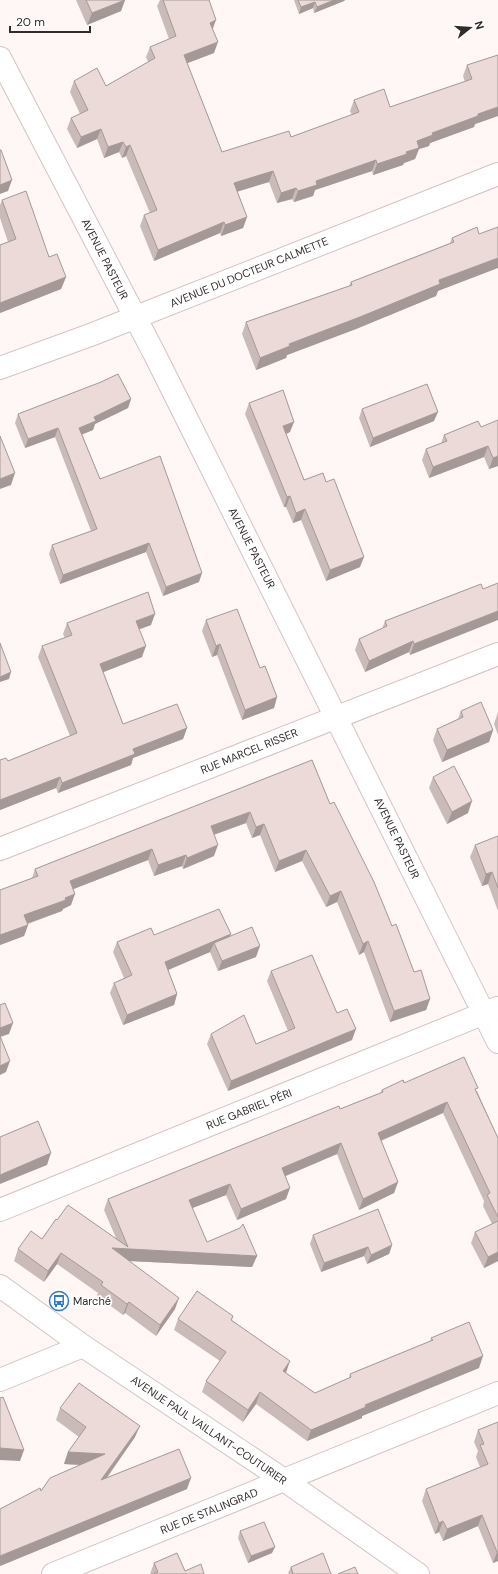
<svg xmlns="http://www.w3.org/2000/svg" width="498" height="1574" font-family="'DM Sans',sans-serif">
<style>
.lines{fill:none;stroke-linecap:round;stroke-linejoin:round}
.minor-casing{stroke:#d4c3c1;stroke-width:24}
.minor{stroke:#fff;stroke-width:22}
.wall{fill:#cabbb9}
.shaded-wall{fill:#a49996}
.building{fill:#ebdad7;stroke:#a49996}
.labels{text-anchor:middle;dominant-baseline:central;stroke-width:3.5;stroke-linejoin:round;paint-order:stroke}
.street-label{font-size:11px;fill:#312b2a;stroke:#fff}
.poi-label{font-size:11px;fill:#312b2a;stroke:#fff;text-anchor:start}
</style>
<rect width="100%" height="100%" fill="#fef7f6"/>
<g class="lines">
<!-- minor casing -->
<g class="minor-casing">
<path id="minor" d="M0,58L155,355L498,1042
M0,368L93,334L498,174
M0,849L498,654
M0,1210L497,1008
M0,1286L83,1346L284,1480L418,1574
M0,1380L83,1346
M53,1574L498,1393"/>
</g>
<!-- minor -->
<use href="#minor" class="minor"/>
</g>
<!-- wall -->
<path class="wall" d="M76,0H125L121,11L87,25Z
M160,0H209L213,29L214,53L187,63L222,152L291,137L352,115L350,111L354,100L390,107L465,82L463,76L467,65L498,55V116L475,124L474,127L430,143L429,146L419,149L415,159L404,163L403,165L373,175L372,171L315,190L313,196L294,202L292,199L277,203L269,182L237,191L247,217L243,228L221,236L220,233L154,261L140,226L144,215L150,213L126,156L122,158L119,152L104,158L97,139L77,148L67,129L71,118L80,114L70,92L74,81L106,86L148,62L146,57L150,47L169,39L157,6Z
M294,0H345L344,1L314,13L313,8L299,14Z
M2,200L66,277L61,289L0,313V245L8,242L0,218V205Z
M477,227L438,291L436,296L356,329L287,355L286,358L256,370L242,334L246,322L349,286L351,282L450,243L452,238Z
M131,399L128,408L95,424L93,430L82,434L100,479L199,582L163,596L146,552L60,584L49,554L52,545L91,531L55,437L25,448L15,423L18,414Z
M249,403L290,432L286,434L304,480L360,567L326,581L301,520L293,523L286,507H284L245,414Z
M362,409L434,421L370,447L359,418Z
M481,427L498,466L489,469L484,457L429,478L422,460L426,449L441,443L444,435Z
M481,584L410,655L409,652L365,672L355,650L359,639L382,629L385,621Z
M206,620L260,668L277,697L274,708L242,720L217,655L212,657L202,631Z
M67,623L151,625L139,629L142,657L103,672L123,724L187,728L183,739L133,758L131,765L58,793L56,788L0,810L8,761L70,736L38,657L42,646L65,638L63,634Z
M461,711L493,730L489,742L442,762L433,740L437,729L458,719Z
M498,712V735L494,724Z
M312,760L330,804L392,926L414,972L430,999L426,1010L390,1022L364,952L359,955L337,902L326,907L302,861L275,872L260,835L252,838L246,823L214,835V856L183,869L182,866L154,876L148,860L73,889L71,905L63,909L62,911L28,924V925L24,936L0,945V890L32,878L35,869Z
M433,777L468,813L447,824L429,788Z
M498,836V911L488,884L482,886L470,857L475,845Z
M154,935L230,936L256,957L218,971L210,952L168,970L177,994L174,1005L123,1025L110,993L114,983L124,978L113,952L117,942Z
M271,971L337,1013L352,1040L228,1091L207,1044L211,1034L256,1044L288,1031L267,981Z
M404,1083L477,1091L498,1138V1261L484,1268L471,1243L475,1232L492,1224L483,1206L484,1201L443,1113L381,1141L398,1182L394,1193L359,1210L337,1154L286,1176V1199L237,1220L226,1195L192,1208L207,1242L257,1256L252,1267L129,1261L175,1309L156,1336L125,1313L123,1315L97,1296L98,1293L57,1264L44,1282L14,1261L18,1249L42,1239L57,1220L116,1238L104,1210L108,1199L340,1109L380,1093L382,1090Z
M313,1235L392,1245L389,1254L367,1264L364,1256L321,1272L310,1244Z
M233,1316L232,1320L286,1373L315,1393L349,1378L350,1374L430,1341L431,1338L479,1368L362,1416V1418L307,1441L256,1404L243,1422L202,1392L206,1381L220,1361L174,1330L178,1319Z
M60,1408L135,1437L107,1478L187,1489L0,1566V1509L41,1491L81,1465L64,1464L68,1452L79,1437L56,1420Z
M498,1422V1561L493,1563L478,1526L443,1541L439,1532L435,1534L422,1501L426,1489L480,1467L476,1457L478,1451L474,1442L478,1430Z
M240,1531L272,1553L248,1563L238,1538Z
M154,1563L185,1571L204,1574H150Z
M291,1567L331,1574H289L288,1573Z"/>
<!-- shaded-wall -->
<path class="shaded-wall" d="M125,0L121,11L87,25L92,13Z
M334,0H345L344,1L314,13L317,7Z
M315,2L313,8L299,14L301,7Z
M216,20L212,31L210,23Z
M218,42L214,53L180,66L184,55Z
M498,107V116L475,124L474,127L430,143L429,146L419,149L415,159L404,163L403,165L373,175L377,164L406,152L417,141L432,133L478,114Z
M101,129L97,139L77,148L81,137Z
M123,142L119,152L104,158L108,147Z
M130,145L126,156L122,158L126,147Z
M376,160L372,171L315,190L313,196L294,202L298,191L316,181Z
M273,171L269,182L230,194L234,183Z
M12,180L8,191L0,194V185Z
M296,188L292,199L277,203L281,193Z
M247,217L243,228L221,236L225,225Z
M224,222L220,233L154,261L158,250Z
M498,258V268L438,291L436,296L356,329L287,355L286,358L256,370L260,358L289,344L439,280Z
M66,277L61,289L0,313V303Z
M131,399L128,408L95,424L93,430L76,437L79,428L94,417Z
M438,412L434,421L370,447L373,438Z
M294,422L290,432L279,437L283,426Z
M58,428L55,437L25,448L28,439Z
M488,446L484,457L429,478L433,467Z
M498,456V466L489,469L493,458Z
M15,473L11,485L0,489V479Z
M290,496L286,507H284L287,497Z
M305,509L301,520L293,523L296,513Z
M149,543L146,552L60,584L63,575Z
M364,557L360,567L326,581L330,570Z
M202,573L199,582L163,596L166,587Z
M498,611V620L410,655L414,644Z
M155,614L151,625L132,632L136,621Z
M413,641L409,652L365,672L369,661Z
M220,644L217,655L212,657L216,646Z
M146,646L142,657L96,675L100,664Z
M11,672L9,679L0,682V677Z
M277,697L274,708L242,720L245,710Z
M187,728L183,739L133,758L131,765L58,793L62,783L133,749Z
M493,730L489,742L442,762L447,750Z
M60,777L56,788L0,810V800Z
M472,801L468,813L447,824L452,812Z
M250,812L246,823L207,837L211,826Z
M264,824L260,835L252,838L256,827Z
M218,845L214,856L183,869L187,858Z
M152,849L148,860L66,892L70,881Z
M306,850L302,861L275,872L279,861Z
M186,855L182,866L154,876L158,865Z
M492,872L488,884L482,886L486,874Z
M341,891L337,902L326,907L330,896Z
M75,894L71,905L63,909L62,911L20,926L24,915Z
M28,925L24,936L0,945V935Z
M231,934L227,945L214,943L210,952L161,973L165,962Z
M368,941L364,952L359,955L363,944Z
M260,946L256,957L218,971L222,961Z
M177,994L174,1005L123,1025L127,1015Z
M430,999L426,1010L390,1022L394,1011Z
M13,1023L9,1034L0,1037V1028Z
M356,1029L352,1040L228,1091L231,1081Z
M10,1061L6,1072L0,1075V1066Z
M447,1102L443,1113L373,1144L378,1133Z
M341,1143L337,1154L278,1179L282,1168Z
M51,1153L47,1165L0,1184V1175Z
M398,1182L394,1193L359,1210L363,1199Z
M230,1184L226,1195L185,1211L189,1200Z
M290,1188L286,1199L237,1220L241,1209Z
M392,1245L389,1254L367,1264L371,1255Z
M368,1247L364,1256L321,1272L324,1263Z
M112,1248L257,1256L252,1267L108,1260Z
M498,1252V1261L484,1268L488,1257Z
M61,1253L57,1264L44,1282L48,1271Z
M179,1298L175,1309L156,1336L160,1325Z
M129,1302L125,1313L123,1315L127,1304Z
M483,1356L479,1368L362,1416V1418L307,1441L311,1430L365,1405Z
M290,1361L286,1373L279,1382L283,1371Z
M260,1392L256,1404L243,1422L248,1410Z
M140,1426L135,1437L97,1491L101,1480Z
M0,1448L24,1450L20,1461L0,1460Z
M68,1452L105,1454L101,1466L64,1464Z
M191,1478L187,1489L0,1566V1556Z
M482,1515L478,1526L443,1541L447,1529Z
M443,1521L439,1532L435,1534L439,1523Z
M275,1547L272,1553L248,1563L251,1556Z
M497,1552H498V1561L493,1563Z"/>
<!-- building -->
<path class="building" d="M86,0H125L92,13Z
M163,0H209L216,20L210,23L218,42L184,55L222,152L289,131L291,137L359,112L354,100L384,89L390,107L472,79L467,65L498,55V107L478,114V116L432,133L433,135L417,141L419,148L406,152L407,154L377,164L376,160L316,181L317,185L298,191L296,188L281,193L273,171L234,183L247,217L225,225L224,222L158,250L144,215L157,210L130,145L126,147L123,142L108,147L101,129L81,137L71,118L88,110L74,81L97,68L106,86L155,58L150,47L176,36Z
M298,0H334L317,7L315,2L301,7Z
M0,150H1L12,180L0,185Z
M26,191L49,257L57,254L66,277L0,303V245L16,239L2,200Z
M477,227L479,234L498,227V258L439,280L440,284L360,317L289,344L290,346L260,358L246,322L352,285L351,282L454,242L452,238Z
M118,374L131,399L94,417L96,421L79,428L100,479L160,456L202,573L166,587L149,543L63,575L52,545L97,529L58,428L28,439L18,414L101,382Z
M427,384L438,412L373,438L362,409Z
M283,390L294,422L283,426L304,480L323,473L326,482L334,479L364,557L330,570L305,509L296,513L290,496L287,497L249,403Z
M498,420V456L493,458L488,446L433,467L426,449L447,441L444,435L478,421L481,427Z
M0,436L15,473L0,479Z
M498,583V611L414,644L413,641L369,661L359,639L387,626L385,621L481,584L483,589Z
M148,592L155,614L136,621L146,646L100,664L123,724L177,704L187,728L133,749L135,754L62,783L60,777L0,800V760L6,758L8,761L77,733L42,646L72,635L67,623Z
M237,609L260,668L265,666L277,697L245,710L220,644L216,646L206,620Z
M0,643L11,672L0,677Z
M481,702L493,730L447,750L437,729L463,717L461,711Z
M312,760L330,804L334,802L374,882L392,926L396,924L414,972L421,970L430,999L394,1011L368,941L363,944L341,891L330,896L306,850L279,861L264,824L256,827L250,812L211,826L218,845L187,858L186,855L158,865L152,849L70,881L75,894L65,898L66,900L24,915L28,925L0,935V890L38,876L35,869Z
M454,766L472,801L452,812L433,777Z
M498,836V888L492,872L486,874L475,845Z
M219,909L231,934L165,962L177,994L127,1015L114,983L132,975L117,942L151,928L154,935Z
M252,927L260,946L222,961L214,943Z
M312,955L337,1013L347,1009L356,1029L231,1081L211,1034L244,1015L256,1044L295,1028L271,971Z
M5,1003L13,1023L0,1028V1005Z
M0,1036L10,1061L0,1066Z
M464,1057L478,1088L475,1089L498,1138V1217L487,1195L490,1193L447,1102L378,1133L398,1182L363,1199L341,1143L282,1168L290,1188L241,1209L230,1184L189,1200L207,1242L240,1228L243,1224L257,1256L112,1248L179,1298L160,1325L129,1302L127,1304L101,1285L103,1282L61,1253L48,1271L18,1249L31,1231L42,1239L56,1219L57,1220L68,1205L128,1247L108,1199L339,1106L340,1109L383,1092L382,1090L403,1080L404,1083Z
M38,1121L51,1153L0,1175V1137Z
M378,1209L392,1245L371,1255L368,1247L324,1263L313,1235Z
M498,1221V1252L488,1257L475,1232Z
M197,1291L233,1316L231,1320L290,1361L283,1371L315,1393L351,1377L350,1374L433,1340L431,1338L469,1322L483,1356L365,1405L366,1407L311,1430L260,1392L248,1410L206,1381L226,1352L178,1319Z
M79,1383L140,1426L101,1480L179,1449L191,1478L0,1556V1509L40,1488L41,1491L50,1478L105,1454L68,1452L86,1427L60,1408Z
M3,1397L24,1450L0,1448V1398Z
M498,1422V1552H497L482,1515L447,1529L443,1521L439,1523L426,1489L488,1464L480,1445L484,1444L478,1430Z
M264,1522L275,1547L251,1556L240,1531Z
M177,1553L185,1571L201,1564L204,1574H153L158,1572L154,1563Z
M323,1553L331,1574H293L291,1567Z
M355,1567L358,1574H338Z"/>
<!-- icons -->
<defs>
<g id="bus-ring" transform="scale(1)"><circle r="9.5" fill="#fff" stroke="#2e7bcb" stroke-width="1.5"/><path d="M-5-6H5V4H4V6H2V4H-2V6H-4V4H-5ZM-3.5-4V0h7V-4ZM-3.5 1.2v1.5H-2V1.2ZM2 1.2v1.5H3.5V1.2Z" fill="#2e7bcb"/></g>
</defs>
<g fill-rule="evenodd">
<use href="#bus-ring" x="59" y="1301"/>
</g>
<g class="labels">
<!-- street labels -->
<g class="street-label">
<text transform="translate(105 259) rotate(63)">AVENUE PASTEUR</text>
<text transform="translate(249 272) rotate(-22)">AVENUE DU DOCTEUR CALMETTE</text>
<text transform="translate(252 548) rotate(63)">AVENUE PASTEUR</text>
<text transform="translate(249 751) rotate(-22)">RUE MARCEL RISSER</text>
<text transform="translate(397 838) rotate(64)">AVENUE PASTEUR</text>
<text transform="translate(249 1109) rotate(-22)">RUE GABRIEL PÉRI</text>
<text transform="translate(209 1430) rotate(34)">AVENUE PAUL VAILLANT-COUTURIER</text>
<text transform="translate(209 1511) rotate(-22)">RUE DE STALINGRAD</text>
</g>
<!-- poi labels -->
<g class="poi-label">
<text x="73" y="1301">Marché</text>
</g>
</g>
<!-- north arrow -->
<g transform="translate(470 28) rotate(73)" stroke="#ffffff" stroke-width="3" paint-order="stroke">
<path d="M0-3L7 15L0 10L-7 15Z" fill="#312b2a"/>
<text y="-6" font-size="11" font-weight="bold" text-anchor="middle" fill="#312b2a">N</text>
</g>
<!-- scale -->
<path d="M10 26v6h80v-6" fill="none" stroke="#312b2a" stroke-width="2"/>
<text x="16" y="26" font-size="12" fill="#312b2a" stroke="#ffffff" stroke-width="3" paint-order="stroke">20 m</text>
</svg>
